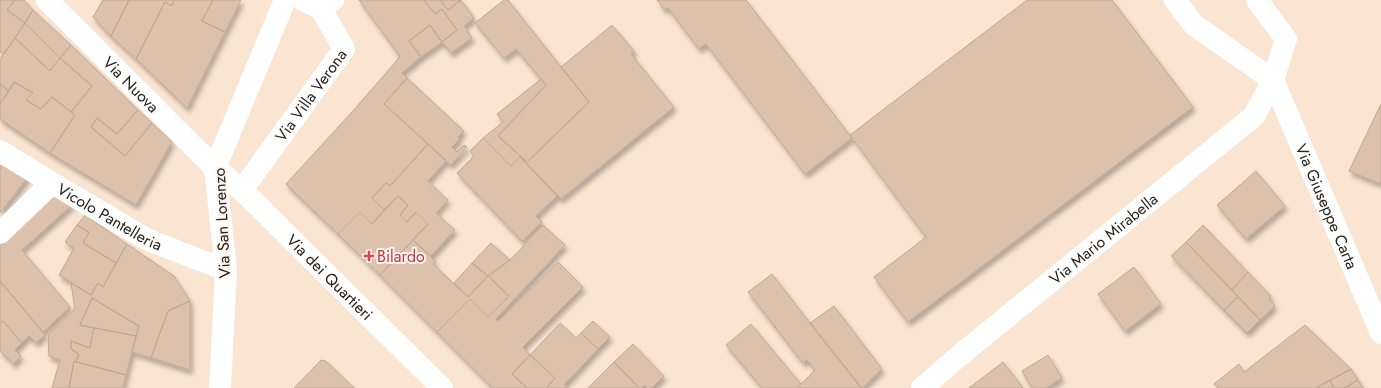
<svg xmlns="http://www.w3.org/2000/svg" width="1381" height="388" font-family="Jost,sans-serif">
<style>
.building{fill:#dcc1ac;stroke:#bea897;filter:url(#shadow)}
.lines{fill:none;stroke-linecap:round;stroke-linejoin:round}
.minor{stroke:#fff;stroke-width:22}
.health-dot{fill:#e0444e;stroke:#fdf4ed;stroke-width:1.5}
.labels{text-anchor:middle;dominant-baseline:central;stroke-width:4;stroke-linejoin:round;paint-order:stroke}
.street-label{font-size:16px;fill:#29211b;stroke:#fdf4ed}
.health-label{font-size:16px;fill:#be3a42;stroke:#fdf4ed;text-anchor:start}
</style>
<defs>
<filter id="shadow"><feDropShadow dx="2.5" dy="4.5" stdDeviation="2" flood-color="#0004"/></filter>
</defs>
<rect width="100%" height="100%" fill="#fae4d2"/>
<!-- building -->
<path class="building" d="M0,0H15L7,10L25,23L4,54L0,52Z
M15,0H24L33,10L25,23L7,10Z
M103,0H129L111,36L93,17Z
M129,0H174L172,6L165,2L136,59L111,36Z
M174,0H213L202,21L225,32L187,108L136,59L165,2L172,6Z
M213,0H241L225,32L202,21Z
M359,0H424L435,14L442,9L457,30L442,42L430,25L409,41L421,57L402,73L407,78L384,104L428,144L390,186L386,183L372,198L384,210L372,224L360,212L338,234L286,184L351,113L393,65L400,56Z
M424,0H440L448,10L461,0L474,18L464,26L472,38L451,53L442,42L457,30L442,9L435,14Z
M440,0H461L448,10Z
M504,0H508L589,102L527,162L498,136L546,85L516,49L504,58L475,23Z
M657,0H746L852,138L805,174L706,44L699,49L668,8L665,10Z
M1027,0H1112L1193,107L908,322L874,277L926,237L850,135Z
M33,10L71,45L60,58L25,23Z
M25,23L60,58L50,71L15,38Z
M430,25L442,42L421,57L409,41Z
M612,25L635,52L631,54L674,107L561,199L520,157L511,166L483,138L503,122L497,114L541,79L546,85L498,136L527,162L589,102L561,67Z
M15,38L50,71L60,58L92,86L71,112L52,97L41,109L26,100L33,93L14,82L9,91L0,84V59Z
M71,45L138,110L117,134L97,118L91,127L125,156L152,123L172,142L136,205L50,153L75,115L71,112L92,86L60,58Z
M407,78L464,131L458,137L460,139L452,147L457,152L464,145L467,147L451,165L384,104Z
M14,82L33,93L26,100L41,109L52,97L75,115L50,153L0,119V104Z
M0,84L9,91L0,104Z
M1381,104V184L1349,171Z
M138,110L152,123L125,156L91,127L97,118L117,134Z
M483,138L511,166L520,157L557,196L536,216L542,222L522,241L457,173L474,156L470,151Z
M428,144L446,161L428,181L448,200L436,213L455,230L431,256L413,240L428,224L416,212L407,222L400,215L408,205L398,196L384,210L372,198L386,183L390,186Z
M0,159L28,177L1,212L0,211Z
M1256,171L1285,206L1246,239L1217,205Z
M51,190L72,205L22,250L70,307L43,332L0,281V241Z
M398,196L408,205L400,215L407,222L416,212L428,224L380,275L338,234L360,212L372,224Z
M85,215L127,244L116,263L83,243L89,232L77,225Z
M77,225L89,232L83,243L116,263L103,287L98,283L91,295L59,275L74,248L65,242Z
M543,225L565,245L496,319L498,321L558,262L583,287L523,347L530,355L512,374L527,388H493L437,332L470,299L488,317L509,296L488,276L510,260Z
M1203,225L1248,272L1232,290L1186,242Z
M413,240L436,262L433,264L468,297L488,276L509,296L488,317L470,299L437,332L380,275Z
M1186,242L1238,297L1224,310L1171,256Z
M491,243L510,260L488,276L472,263Z
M127,244L174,276L190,301L168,311L151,358L132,352L139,326L92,298L80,325L94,328L90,348L71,341V349L79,354L76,362L74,361L69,388H52L60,360L49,356L48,335L75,309L71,283L91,295L98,283L103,287Z
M472,263L488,276L468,297L454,283Z
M1134,267L1161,304L1125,331L1098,294Z
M1248,272L1271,296L1269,299L1275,306L1260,320L1232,290Z
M772,274L810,323L861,388H797L815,370L807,360L803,363L748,292Z
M0,281L45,335L36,343L29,336L22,343L3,321L0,323Z
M1238,297L1260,320L1247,333L1224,310Z
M92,298L139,326L136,336L80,325Z
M190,301V370L151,358L168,311Z
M834,306L882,369L862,388L810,323Z
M3,321L22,343L15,350L21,356L14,364L0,351V323Z
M593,321L610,337L598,349L581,333Z
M560,323L576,338L581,333L598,349L564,385L568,388H548L547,387L555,378L530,355Z
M751,324L801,384L797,388H762L726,345Z
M1305,325L1351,369L1316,388H1218L1214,384L1239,364L1244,372Z
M94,328L136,336L126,375L76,362L79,354L71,349V341L90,348Z
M633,344L664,376L652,388H647L644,385L642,388H639L614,362Z
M530,355L555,378L547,387L548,388H527L512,374Z
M1048,355L1062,378L1046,388H1032L1022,371Z
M321,360L326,361L354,388H294Z
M74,361L126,375L123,388H69Z
M614,362L639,388H588Z
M1003,362L1023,388H969Z
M1351,369L1358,380L1344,388H1334L1330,380Z
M1330,380L1334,388H1316Z
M1358,380L1363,388H1344Z"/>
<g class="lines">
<!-- minor -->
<g class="minor">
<path id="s1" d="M47,0L215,168L242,190L442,388"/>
<path d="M303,0L321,9"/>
<path id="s2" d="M1175,0L1194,25L1273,80L1381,333"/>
<path id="s3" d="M0,151L52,183L148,240L226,270"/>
<path id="s4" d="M242,190L344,49L321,9L333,0"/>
<path d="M0,233L52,183"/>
<path d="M220,388L226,270L215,168L285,0"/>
<path id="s5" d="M922,388L959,356L1254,116L1273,80L1286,39L1257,0"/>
</g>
</g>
<!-- markers -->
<path class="health-dot" d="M367 250h4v4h4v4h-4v4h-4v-4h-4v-4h4z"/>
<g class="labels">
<!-- street labels -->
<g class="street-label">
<text stroke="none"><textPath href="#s1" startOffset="119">Via Nuova</textPath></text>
<text stroke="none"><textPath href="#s4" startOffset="117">Via Villa Verona</textPath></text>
<text stroke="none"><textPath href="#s2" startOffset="265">Via Giuseppe Carta</textPath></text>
<text stroke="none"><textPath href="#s3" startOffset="128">Vicolo Pantelleria</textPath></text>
<text transform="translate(222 223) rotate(-93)">Via San Lorenzo</text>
<text stroke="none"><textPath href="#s5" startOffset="235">Via Mario Mirabella</textPath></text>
<text stroke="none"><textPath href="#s1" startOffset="396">Via dei Quartieri</textPath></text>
</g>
<!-- health labels -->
<g class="health-label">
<text x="377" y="256">Bilardo</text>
</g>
</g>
</svg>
